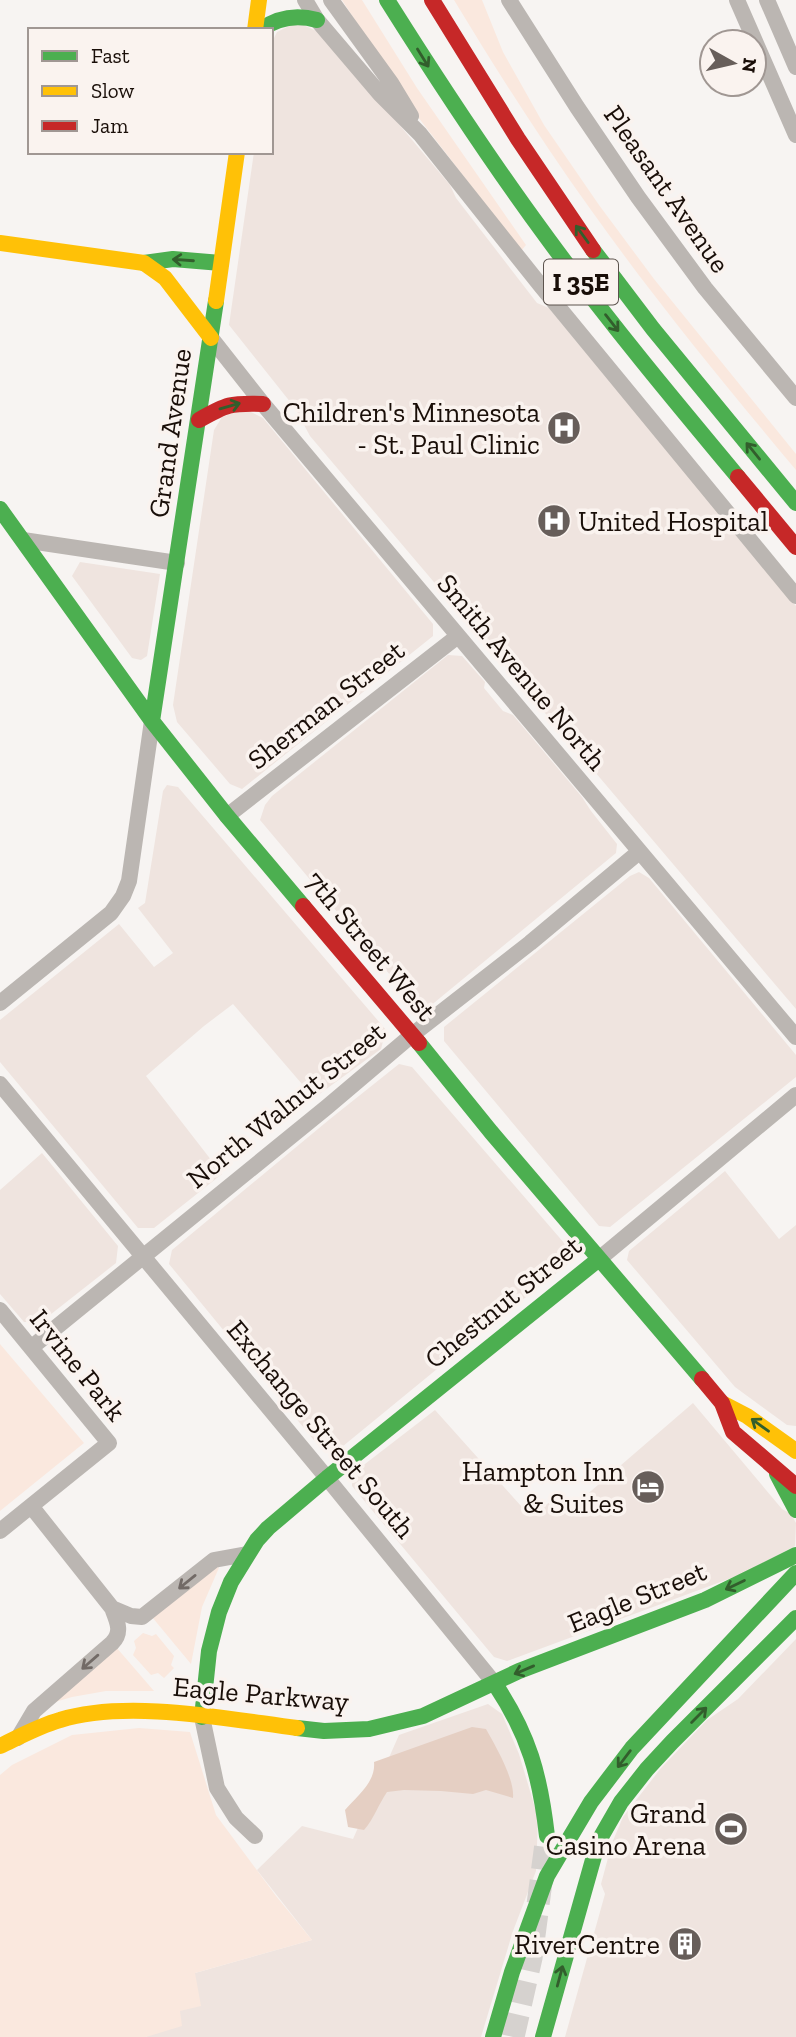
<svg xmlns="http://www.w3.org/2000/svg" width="796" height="2037" font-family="'Zilla Slab',serif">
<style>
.built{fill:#efe4df}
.green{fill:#fae8de}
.forest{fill:#e5cfc3}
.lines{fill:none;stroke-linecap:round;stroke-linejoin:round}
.secondary-tunnel{stroke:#d6d2cf;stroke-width:23;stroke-dasharray:23 11;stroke-linecap:butt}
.street{stroke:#bbb6b2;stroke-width:16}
.fast{stroke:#4caf50;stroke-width:16}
.slow{stroke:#ffc107;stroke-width:16}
.jam{stroke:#c62828;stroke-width:16}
.oneway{stroke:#325e2c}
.oneway2{stroke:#726a66}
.labels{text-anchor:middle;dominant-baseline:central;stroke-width:7;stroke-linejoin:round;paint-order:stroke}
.shield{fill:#faf3ef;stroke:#5c534d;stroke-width:2}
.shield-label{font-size:26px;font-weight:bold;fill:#190e08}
.street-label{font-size:28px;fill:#190e08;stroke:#faf3ef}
.poi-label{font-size:28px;fill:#190e08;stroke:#faf3ef;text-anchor:end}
</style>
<rect width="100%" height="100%" fill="#f7f4f2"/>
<!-- built -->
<path class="built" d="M297,22L323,34L450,185L456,198L537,303L549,308L796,606V1009L310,436L295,408L229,325L254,152H271V44L277,32Z
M245,409L263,418L433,624V636L242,789L230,784L177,722L173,705L214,430L222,417Z
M80,562L160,574L147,656L141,660L132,658L72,576Z
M448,655L462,656L485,682L484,688L503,711L513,715L582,797L591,811L617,844L616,853L429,1007H417L260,820L265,805L272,796Z
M167,785L178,787L386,1030L381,1049L314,1098L233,1004L204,1026L146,1076L222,1174L154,1228H138L0,1062V1020L119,924L154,967L173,953L138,908L145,903L163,791Z
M639,872L649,878L796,1055V1077L610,1227L599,1226L444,1041V1027L630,876Z
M399,1064L412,1067L571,1251L568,1264L498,1319L337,1451L322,1450L169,1264L172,1250L330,1119Z
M42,1153L118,1246L116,1263L41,1322H24L0,1294V1190Z
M725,1171L779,1239L796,1225V1426L787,1425L735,1387L627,1260L629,1251Z
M693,1403L782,1509L791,1514L796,1523L795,1546L742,1574L507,1661L494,1657L352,1486V1474L435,1410L530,1516L557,1497L569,1510Z
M796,1639V2037H565L605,1894L601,1884L612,1843L623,1817L661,1768L707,1720L738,1699Z
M488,1704L502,1714L519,1754L538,1818L536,1871L513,1931L481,2037H146L179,2011L195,1973L312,1940L257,1870L302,1826L353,1839L399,1735Z"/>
<!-- green -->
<path class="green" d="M342,0H362L417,88L526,245L521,251L415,113Z
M454,0H482L503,52L544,125L599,205L654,279L796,454V470C725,385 655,300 591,210C542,142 497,71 454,0Z
M0,1344L84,1443L0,1511Z
M215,1566L219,1567L218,1570L202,1607L191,1664L152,1617Z
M143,1633L152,1636L156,1634L174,1656L171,1665L174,1668L164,1678L158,1673L151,1675L133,1655L136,1648L134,1641Z
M116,1647L154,1691H106L72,1697L55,1702Z
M139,1728L190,1732L216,1815L276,1896L312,1940L195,1973L201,2006L180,2011L182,2026L146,2037H0V1775L12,1765L72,1735Z"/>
<!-- forest -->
<path class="forest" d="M472,1727L486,1729C495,1745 515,1779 513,1798L486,1790L473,1794L441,1791L404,1790L387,1792C378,1805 374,1819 364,1830L348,1827L345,1810C357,1796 376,1782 374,1762Z"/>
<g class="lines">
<!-- secondary-tunnel -->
<path class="secondary-tunnel" d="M513,2037L531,1958L547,1836"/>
<!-- street -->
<path class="street" d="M305,0L317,20L380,94L420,134L541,286L796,596
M331,0L391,83L411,116
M509,0L577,107L638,197L705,288L796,398
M737,0L796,135
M767,0L796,67
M211,338L263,404L796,1037
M23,540L177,563
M227,816L458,636
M0,1003L111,913L123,896L129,881L152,721
M0,1084L327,1478L495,1684
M599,1259L796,1095
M0,1310L109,1443L0,1531
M32,1347L327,1107L412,1035L530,943L639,852
M112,1608L131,1616L142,1617L214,1560L247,1554
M202,1717L217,1788L236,1818L255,1836
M18,1738L34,1711L112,1643C123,1632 117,1621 112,1608L31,1506"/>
<!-- fast -->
<path class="fast" d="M387,0C438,81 491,162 548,239C608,321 673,399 738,477
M260,30C278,17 296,14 317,20
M593,250L653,329L796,503
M144,263L173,259L221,263
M0,509L152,721L227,816L303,906
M152,721L216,301
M419,1043L491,1132L702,1379
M777,1474L796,1510
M495,1684C529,1735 540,1775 547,1836
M202,1717L209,1651L219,1612L231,1582L257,1540L268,1528L327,1478L599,1259
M297,1728L324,1731L369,1729L423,1716L519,1671L705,1600L796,1555
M493,2037L512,1972L547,1876L591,1802L632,1748L796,1573
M543,2037L598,1842L621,1802L647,1769L672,1742L796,1618"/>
<!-- slow -->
<path class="slow" d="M255,30L259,0
M0,243L144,263L165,278L211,338
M216,301L237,152
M722,1403L747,1416L796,1451
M0,1746C19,1737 39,1726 60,1720C127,1699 227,1719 297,1728"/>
<!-- jam -->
<path class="jam" d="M432,0L518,139L593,250
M199,420C227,404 230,403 263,404
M738,477L796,547
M303,906L419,1043
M702,1379L722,1403L733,1432L796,1486"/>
</g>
<!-- one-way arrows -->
<defs><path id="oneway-shaft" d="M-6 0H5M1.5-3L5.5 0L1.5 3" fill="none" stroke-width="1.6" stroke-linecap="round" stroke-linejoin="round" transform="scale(1.75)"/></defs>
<g class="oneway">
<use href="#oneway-shaft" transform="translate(423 58) rotate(58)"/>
<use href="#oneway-shaft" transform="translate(582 234) rotate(-126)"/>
<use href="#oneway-shaft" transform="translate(183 260) rotate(-176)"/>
<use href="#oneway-shaft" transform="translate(612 323) rotate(52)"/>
<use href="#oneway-shaft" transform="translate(230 406) rotate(-16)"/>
<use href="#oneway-shaft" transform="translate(753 451) rotate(-129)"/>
<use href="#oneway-shaft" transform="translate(760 1425) rotate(-144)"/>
<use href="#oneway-shaft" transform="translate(735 1585) rotate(154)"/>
<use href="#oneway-shaft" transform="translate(524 1670) rotate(157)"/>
<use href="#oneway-shaft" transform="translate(699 1715) rotate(-45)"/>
<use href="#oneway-shaft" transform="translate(624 1759) rotate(127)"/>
<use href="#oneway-shaft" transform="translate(560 1976) rotate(-75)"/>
</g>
<g class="oneway2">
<use href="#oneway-shaft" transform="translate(187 1582) rotate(141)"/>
<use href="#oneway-shaft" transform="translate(90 1662) rotate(139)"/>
</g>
<!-- icons -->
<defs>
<g id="hospital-disc" transform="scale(1.75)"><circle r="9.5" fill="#675e5a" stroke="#faf3ef"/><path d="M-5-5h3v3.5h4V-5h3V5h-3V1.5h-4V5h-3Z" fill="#fff"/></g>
<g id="hotel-disc" transform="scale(1.75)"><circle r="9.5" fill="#675e5a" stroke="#faf3ef"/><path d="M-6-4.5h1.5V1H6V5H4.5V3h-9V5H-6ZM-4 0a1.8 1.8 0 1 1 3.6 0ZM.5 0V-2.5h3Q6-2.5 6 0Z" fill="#fff"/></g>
<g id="stadium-disc" transform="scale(1.75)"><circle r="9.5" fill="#675e5a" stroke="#faf3ef"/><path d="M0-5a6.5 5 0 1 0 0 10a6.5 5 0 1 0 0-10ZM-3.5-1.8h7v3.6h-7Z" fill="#fff"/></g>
<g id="building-disc" transform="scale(1.75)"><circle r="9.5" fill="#675e5a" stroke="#faf3ef"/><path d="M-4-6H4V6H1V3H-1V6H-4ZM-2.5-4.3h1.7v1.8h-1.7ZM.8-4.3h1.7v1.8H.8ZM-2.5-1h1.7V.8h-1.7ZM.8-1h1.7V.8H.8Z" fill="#fff"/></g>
</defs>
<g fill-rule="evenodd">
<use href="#hospital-disc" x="564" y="428"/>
<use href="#hospital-disc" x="554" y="521"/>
<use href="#hotel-disc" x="648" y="1487"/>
<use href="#stadium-disc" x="731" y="1829"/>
<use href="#building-disc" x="685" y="1944"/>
</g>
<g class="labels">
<!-- shield labels -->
<rect class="shield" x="544" y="259.5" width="74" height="45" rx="5"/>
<g class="shield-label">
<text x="581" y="282">I 35E</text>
</g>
<!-- street labels -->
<g class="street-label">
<text transform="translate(667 189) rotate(55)">Pleasant Avenue</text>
<text transform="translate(170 433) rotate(-82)">Grand Avenue</text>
<text transform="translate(522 672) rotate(50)">Smith Avenue North</text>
<text transform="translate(326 705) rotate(-38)">Sherman Street</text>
<text transform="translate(371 946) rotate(50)">7th Street West</text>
<text transform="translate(286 1105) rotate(-39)">North Walnut Street</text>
<text transform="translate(503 1302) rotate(-39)">Chestnut Street</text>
<text transform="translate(78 1365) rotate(51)">Irvine Park</text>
<text transform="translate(321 1429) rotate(50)">Exchange Street South</text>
<text transform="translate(637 1597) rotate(-22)">Eagle Street</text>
<text transform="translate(261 1694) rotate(5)">Eagle Parkway</text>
</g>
<!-- poi labels -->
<g class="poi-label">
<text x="540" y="412">Children's Minnesota<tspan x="540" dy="32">- St. Paul Clinic</tspan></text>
<text x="578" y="521" text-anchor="start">United Hospital</text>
<text x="624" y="1471">Hampton Inn<tspan x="624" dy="32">&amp; Suites</tspan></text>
<text x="706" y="1813">Grand<tspan x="706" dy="32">Casino Arena</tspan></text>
<text x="660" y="1944">RiverCentre</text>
</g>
</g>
<!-- legend -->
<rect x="28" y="28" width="245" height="126" fill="#faf3ef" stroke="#a09793" stroke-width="2"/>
<rect x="42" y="51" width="35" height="10" fill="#4caf50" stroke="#a09793" stroke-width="2"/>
<text x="91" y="63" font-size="21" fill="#190e08">Fast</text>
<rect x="42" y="86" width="35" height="10" fill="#ffc107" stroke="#a09793" stroke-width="2"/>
<text x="91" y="98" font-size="21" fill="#190e08">Slow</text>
<rect x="42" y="121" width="35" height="10" fill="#c62828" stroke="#a09793" stroke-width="2"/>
<text x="91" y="133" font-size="21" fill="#190e08">Jam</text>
<!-- north arrow -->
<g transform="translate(733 63) rotate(98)"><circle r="33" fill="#faf3ef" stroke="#a09793" stroke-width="2"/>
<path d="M0-5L12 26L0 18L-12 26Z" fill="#675e5a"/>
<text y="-10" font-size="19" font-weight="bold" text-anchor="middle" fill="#190e08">N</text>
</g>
</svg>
